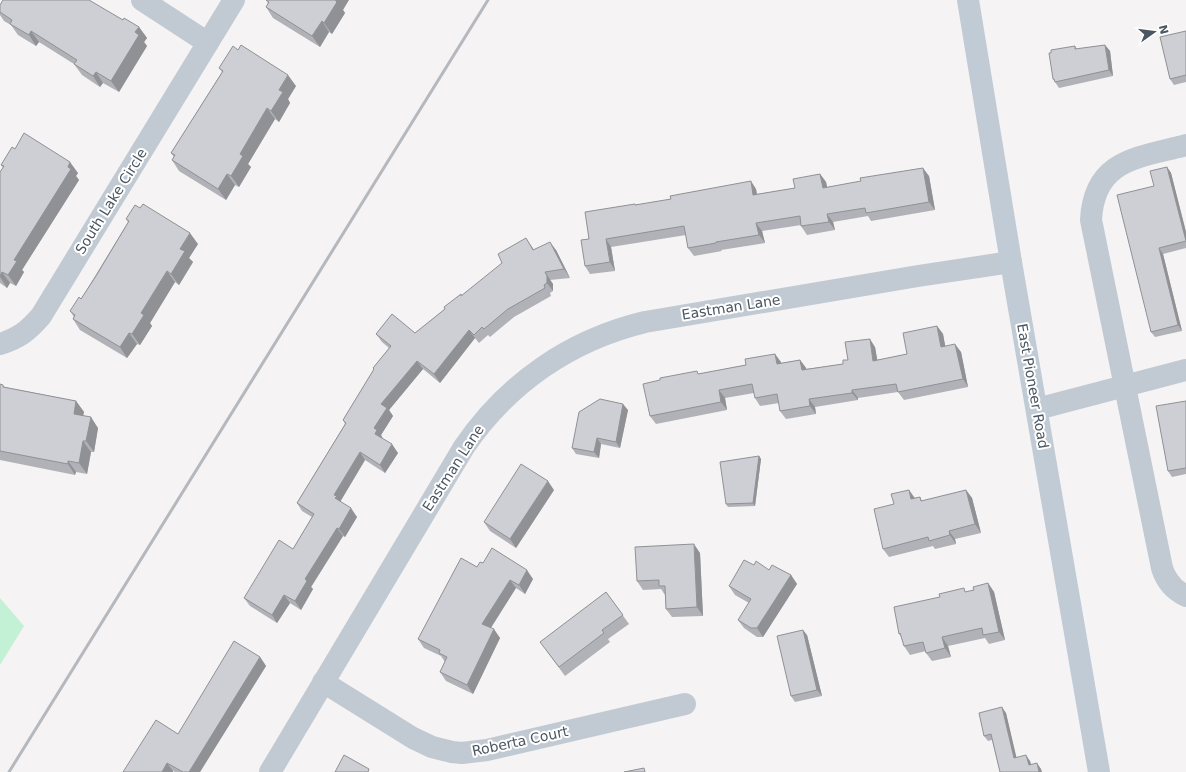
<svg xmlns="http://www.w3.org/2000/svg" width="1186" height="772" font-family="'DejaVu Sans',sans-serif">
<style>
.park{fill:#c3f1d5}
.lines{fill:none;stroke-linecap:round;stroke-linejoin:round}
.minor{stroke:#c1cad2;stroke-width:22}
.secondary{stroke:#c1cbd6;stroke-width:22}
.rail{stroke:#b5b8bd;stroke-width:3}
.wall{fill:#b0b2b7}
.shaded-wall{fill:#909195}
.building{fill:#cdcfd5;stroke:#909195}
.labels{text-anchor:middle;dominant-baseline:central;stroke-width:4;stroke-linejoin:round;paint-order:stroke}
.street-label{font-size:14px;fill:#4a5661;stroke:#fff}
</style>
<rect width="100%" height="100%" fill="#f5f3f3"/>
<!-- park -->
<path class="park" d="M0,598L24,626L0,665Z"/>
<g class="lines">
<!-- minor -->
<path class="minor" d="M142,0L208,43
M1186,145C1138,158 1094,159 1091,220L1162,568C1166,581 1174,590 1186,596
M0,344C19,338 28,331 41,316L234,0
M1037,409L1186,370
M323,682L413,738L432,747L452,752L462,753L487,750L685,704
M270,772L464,447C508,383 570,340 645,322L918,276L1011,262"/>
<!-- secondary -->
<path class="secondary" d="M968,0L1011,262L1099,772"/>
<!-- rail -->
<path class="rail" d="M9,772L488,0"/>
</g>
<!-- wall -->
<path class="wall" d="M266,0L343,10L345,13L332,34L329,32L320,47L273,18L266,7L268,3Z
M0,5L113,14L123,20L139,27L147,38L144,42L147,46L119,92L103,83L100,87L82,75L74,64L39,42L36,46L18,35L11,25L4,21L0,15Z
M1186,31V82L1174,85L1170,79Z
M1105,45L1110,51L1113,76L1059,88L1053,79L1075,46L1077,49Z
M219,68L296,86L288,99L290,103L279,122L275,119L248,164L251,167L239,187L235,185L226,200L179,171L172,160L174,157L171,153L222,72Z
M15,149L78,173L76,176L79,180L22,270L24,272L16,286L10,283L7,288L0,283V172L3,168L1,165Z
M1167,167L1171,173L1186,232V248L1163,254L1182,331L1155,337L1151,332L1154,186Z
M820,174L826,182L827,187L929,176L935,210L871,221L868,216L833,222L835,230L807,235L801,226V225L762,231L765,243L721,250L722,251L694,256L688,248L686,235L611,247L615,271L590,274L585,266L589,239L635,205L756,189L757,194L795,188Z
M126,219L198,244L189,258L193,262L179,285L175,282L150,323L152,326L140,345L137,344L127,358L80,330L73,319L74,317L70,311L81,299L128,222Z
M532,247L534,250H556L570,278L550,280L553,284V291L550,293L551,296L514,317L490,337L488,335L479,343L475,338L440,383L423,369L389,410L393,416L381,435L383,439L398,453L385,473L365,460L340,502L357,517L345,537L343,536L311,587L313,589L301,610L290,603L277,623L250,606L244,598L293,549L312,517L302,511L297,503L345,424L343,420L374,369L373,368L389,348L382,342L376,334L415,333L445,309L461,294L462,296Z
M937,326L943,334L945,346L961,352L968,387L904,400L898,392L858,398V400L815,407L816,414L786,419L780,411L779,403L760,406L755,398L754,393L725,398L727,410L656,424L650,416L699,374L746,365L775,354L781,363L800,360L806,368V369L843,364L848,360L875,347L877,360L907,354Z
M0,384L5,387L76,401L84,412L83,415L98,428L94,452H91L87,474L76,472L75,475L0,460Z
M1186,401V474L1172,477L1168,471Z
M628,410L620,448L601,444L599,458L576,454L572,448Z
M759,456L761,459L755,506L728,507L726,504Z
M554,490L516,548L490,531L484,522Z
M909,490L915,498L920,497L922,501L966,490L972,498L981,533L955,539L956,544L935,549L933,546L889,557L883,549L894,504Z
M700,553L703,616L672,617L666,609L665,595L661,589L643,590L637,581Z
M483,563L533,579L525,594L516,588L491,628L500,638L473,694L446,681L440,672L445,662L441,656L424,648L418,639L477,567Z
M754,565L769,570L791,575L797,584L763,637H757L744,628L738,620L749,603L735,595L729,586Z
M988,583L994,592L1005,640L989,644L985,638L948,646L951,657L932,661L926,653V651L910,655L904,646L901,636L899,634L966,592L974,590Z
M606,592L629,624L608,639L610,642L565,676L546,650Z
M807,635L822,696L795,702L791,696Z
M260,657L266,666L200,772H175L173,771V772H123L178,734Z
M1006,713L1016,757L1030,761L1031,765L1041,769L1000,772L992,740L988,741L984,736Z"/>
<!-- shaded-wall -->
<path class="shaded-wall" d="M335,0H349L343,10L345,13L332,34L324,23Z
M322,21L329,32L320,47L312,36Z
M139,27L147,38L144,42L147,46L119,92L111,81L135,32Z
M31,31L39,42L36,46L29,35Z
M1105,45L1110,51L1113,76L1109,70Z
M96,72L103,83L100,87L93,76Z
M288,75L296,86L288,99L290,103L279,122L271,111L279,90Z
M267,108L275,119L248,164L251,167L239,187L231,176L240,154Z
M70,162L78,173L76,176L79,180L22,270L24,272L16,286L8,275L14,260Z
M1167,167L1171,173L1186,232V242Z
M923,168L929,176L935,210L929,202Z
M227,174L235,185L226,200L218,189Z
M820,174L826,182L829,196L823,188Z
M751,181L756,189L758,203L753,195Z
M827,214L833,222L835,230L829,222Z
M756,223L762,231L765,243L759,235Z
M190,233L198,244L189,258L193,262L179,285L171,274L180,249Z
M526,238L532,247L539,259L533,250Z
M606,239L611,247L615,271L610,262Z
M550,242L556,250L570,278L564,269Z
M1159,248L1163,254L1182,331L1178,325Z
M167,271L175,282L150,323L152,326L140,345L132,334L141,313Z
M2,272L10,283L7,288L0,277V276Z
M545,272L553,284V291L547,283Z
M937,326L943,334L947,355L941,347Z
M469,330L475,338L440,383L434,374Z
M129,333L137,344L127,358L120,347Z
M870,339L875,347L879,369L873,361Z
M955,344L961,352L968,387L963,379Z
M775,354L781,362L782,372L777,364Z
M800,360L806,368L808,378L802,370Z
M417,361L423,369L389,410L393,416L381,435L383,439L375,434L374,428L381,404Z
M719,390L725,398L727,410L721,402Z
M852,390L858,398V400L852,393Z
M809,399L815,407L816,414L810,406Z
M76,401L84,412L81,425L74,414Z
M623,404L628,410L620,448L616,442Z
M91,417L98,428L94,452L86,441Z
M597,438L601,444L599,458L594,452Z
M83,441L91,452L87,474L79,463Z
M392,444L398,453L385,473L380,465Z
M360,452L365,460L340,502L335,498L334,495Z
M759,456L761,459L755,506L753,503Z
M68,461L76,472L75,475L68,464Z
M548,481L554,490L516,548L510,539Z
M909,490L915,499H911Z
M966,490L972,498L981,533L975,524Z
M351,508L357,517L345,537L339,529Z
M337,528L343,536L311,587L313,589L301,610L295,601L305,579Z
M949,531L955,539L956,544L950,535Z
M694,544L700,553L703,616L697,607Z
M527,570L533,579L525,594L519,585Z
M791,575L797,584L763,637L757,628Z
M510,580L516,588L488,632L482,624Z
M988,583L994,592L1005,640L999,632Z
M284,595L290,603L277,623L272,615Z
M494,629L500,638L473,694L467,685Z
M803,630L807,635L822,696L817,690Z
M942,637L948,646L951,657L945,648Z
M260,657L266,666L200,772H189Z
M1002,707L1006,713L1018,764L1014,758Z
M1026,755L1030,761L1033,771L1029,765Z
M167,763L173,771V772H162Z
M1037,763L1041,769L1042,772H1039Z"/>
<!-- building -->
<path class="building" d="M3,0H89L123,20L124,18L139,27L135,32L139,35L111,81L96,72L93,76L74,64L77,60L31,31L29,35L10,24L12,20L0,12V5Z
M266,0H335L337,2L324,23L322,21L312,36L266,7L269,2Z
M1186,31V75L1170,79L1160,37Z
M241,45L288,75L279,90L283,92L271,111L267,108L240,154L243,156L231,176L227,174L218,189L172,160L175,155L171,153L223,71L219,68L233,46L238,50Z
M1105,45L1109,70L1055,82L1054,79H1053L1049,53H1051V50L1075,46V49Z
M24,133L70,162L68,167L71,169L14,260L17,261L8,275L2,272L0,276V172L4,166L1,165L12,147L15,149Z
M1167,167L1186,241L1159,248L1178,325L1151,332L1117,195L1154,186L1150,171Z
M923,168L929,202L866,213L865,208L827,214L829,222L801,226L800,216L756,223L759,235L716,242V243L688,248L684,226L606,239L610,262L585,266L581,240L589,239L585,212L635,204V205L671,199L670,196L751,181L753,195L795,188L793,179L820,174L823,188L861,181L860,178Z
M143,204L190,233L180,249L185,251L171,274L167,271L141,313L144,315L132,334L129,333L120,347L73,319L75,315L70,311L79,297L81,299L96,276L129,221L126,219L135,205L140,208Z
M526,238L533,250L550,242L564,269L545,272L547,276V283L544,285L545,288L508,309L484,329L482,327L474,335L469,330L434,374L417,361L381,404L387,408L374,428L377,430L375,434L392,444L380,465L360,452L334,495L337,496L335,498L351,508L339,529L337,528L305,579L307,581L295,601L284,595L272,615L244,598L279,540L293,549L314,514L297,503L346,423L343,420L374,369L373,368L391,346L376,334L392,314L415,333L445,309L444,307L461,294V296L502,263L498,254Z
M937,326L941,347L955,344L963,379L898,392L896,384L852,390V393L809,399L810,406L780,411L777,394L755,398L752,384L719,390L721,402L650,416L643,384L660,380V378L697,371L698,374L746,365L745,359L775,354L777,364L800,360L802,370L843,364V360H848L845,342L870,339L873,361L907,354L903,333Z
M0,384L3,385V387L76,401L74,414L91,417L86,441H83L79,463L68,461V464L0,451Z
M600,399L623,404L616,442L597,438L594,452L572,448L579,412Z
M1186,401V468L1168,471L1156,406Z
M759,456L753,503L726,504L720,462Z
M521,464L548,481L510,539L484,522Z
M909,490L911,499L920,497L921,501L966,490L975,524L949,531L950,535L929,541L928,537L883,549L874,509L894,504L891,494Z
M694,544L697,607L666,609L665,586H659V580L637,581L635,547Z
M492,548L527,570L519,585L510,580L482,624L494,629L467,685L440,672L447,657L439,653L440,650L418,639L461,558L477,567L480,562L483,563Z
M744,560L754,565L756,561L769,570L772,565L791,575L757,628H751L738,620L751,599L729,586Z
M988,583L999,632L983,635L982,628L942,637L945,648L926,653L923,642L904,646L900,633L899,634L894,607L940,597L939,594L964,588L965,592L974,590L973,587Z
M606,592L623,615L602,630L604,633L559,667L540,642Z
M803,630L817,690L791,696L777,636Z
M234,641L260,657L189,772H183L167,763L162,772H123L156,720L178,734Z
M1002,707L1014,758L1026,755L1029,765L1037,763L1039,772H1000L991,734L984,736L979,713Z
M344,755L369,769L368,772H335Z
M644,768L645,772H624Z"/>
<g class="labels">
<!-- street labels -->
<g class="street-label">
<text transform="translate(111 201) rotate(-58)">South Lake Circle</text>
<text transform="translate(731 307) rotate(-9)">Eastman Lane</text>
<text transform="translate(1033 386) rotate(80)">East Pioneer Road</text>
<text transform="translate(453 468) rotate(-57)">Eastman Lane</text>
<text transform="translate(520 741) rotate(-12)">Roberta Court</text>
</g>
</g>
<!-- north arrow -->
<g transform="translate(1154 32) rotate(76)" stroke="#ffffff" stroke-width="3" paint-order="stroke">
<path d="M0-3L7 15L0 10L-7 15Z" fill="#4a5661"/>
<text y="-6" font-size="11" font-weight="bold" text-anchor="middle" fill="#4a5661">N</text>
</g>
</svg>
